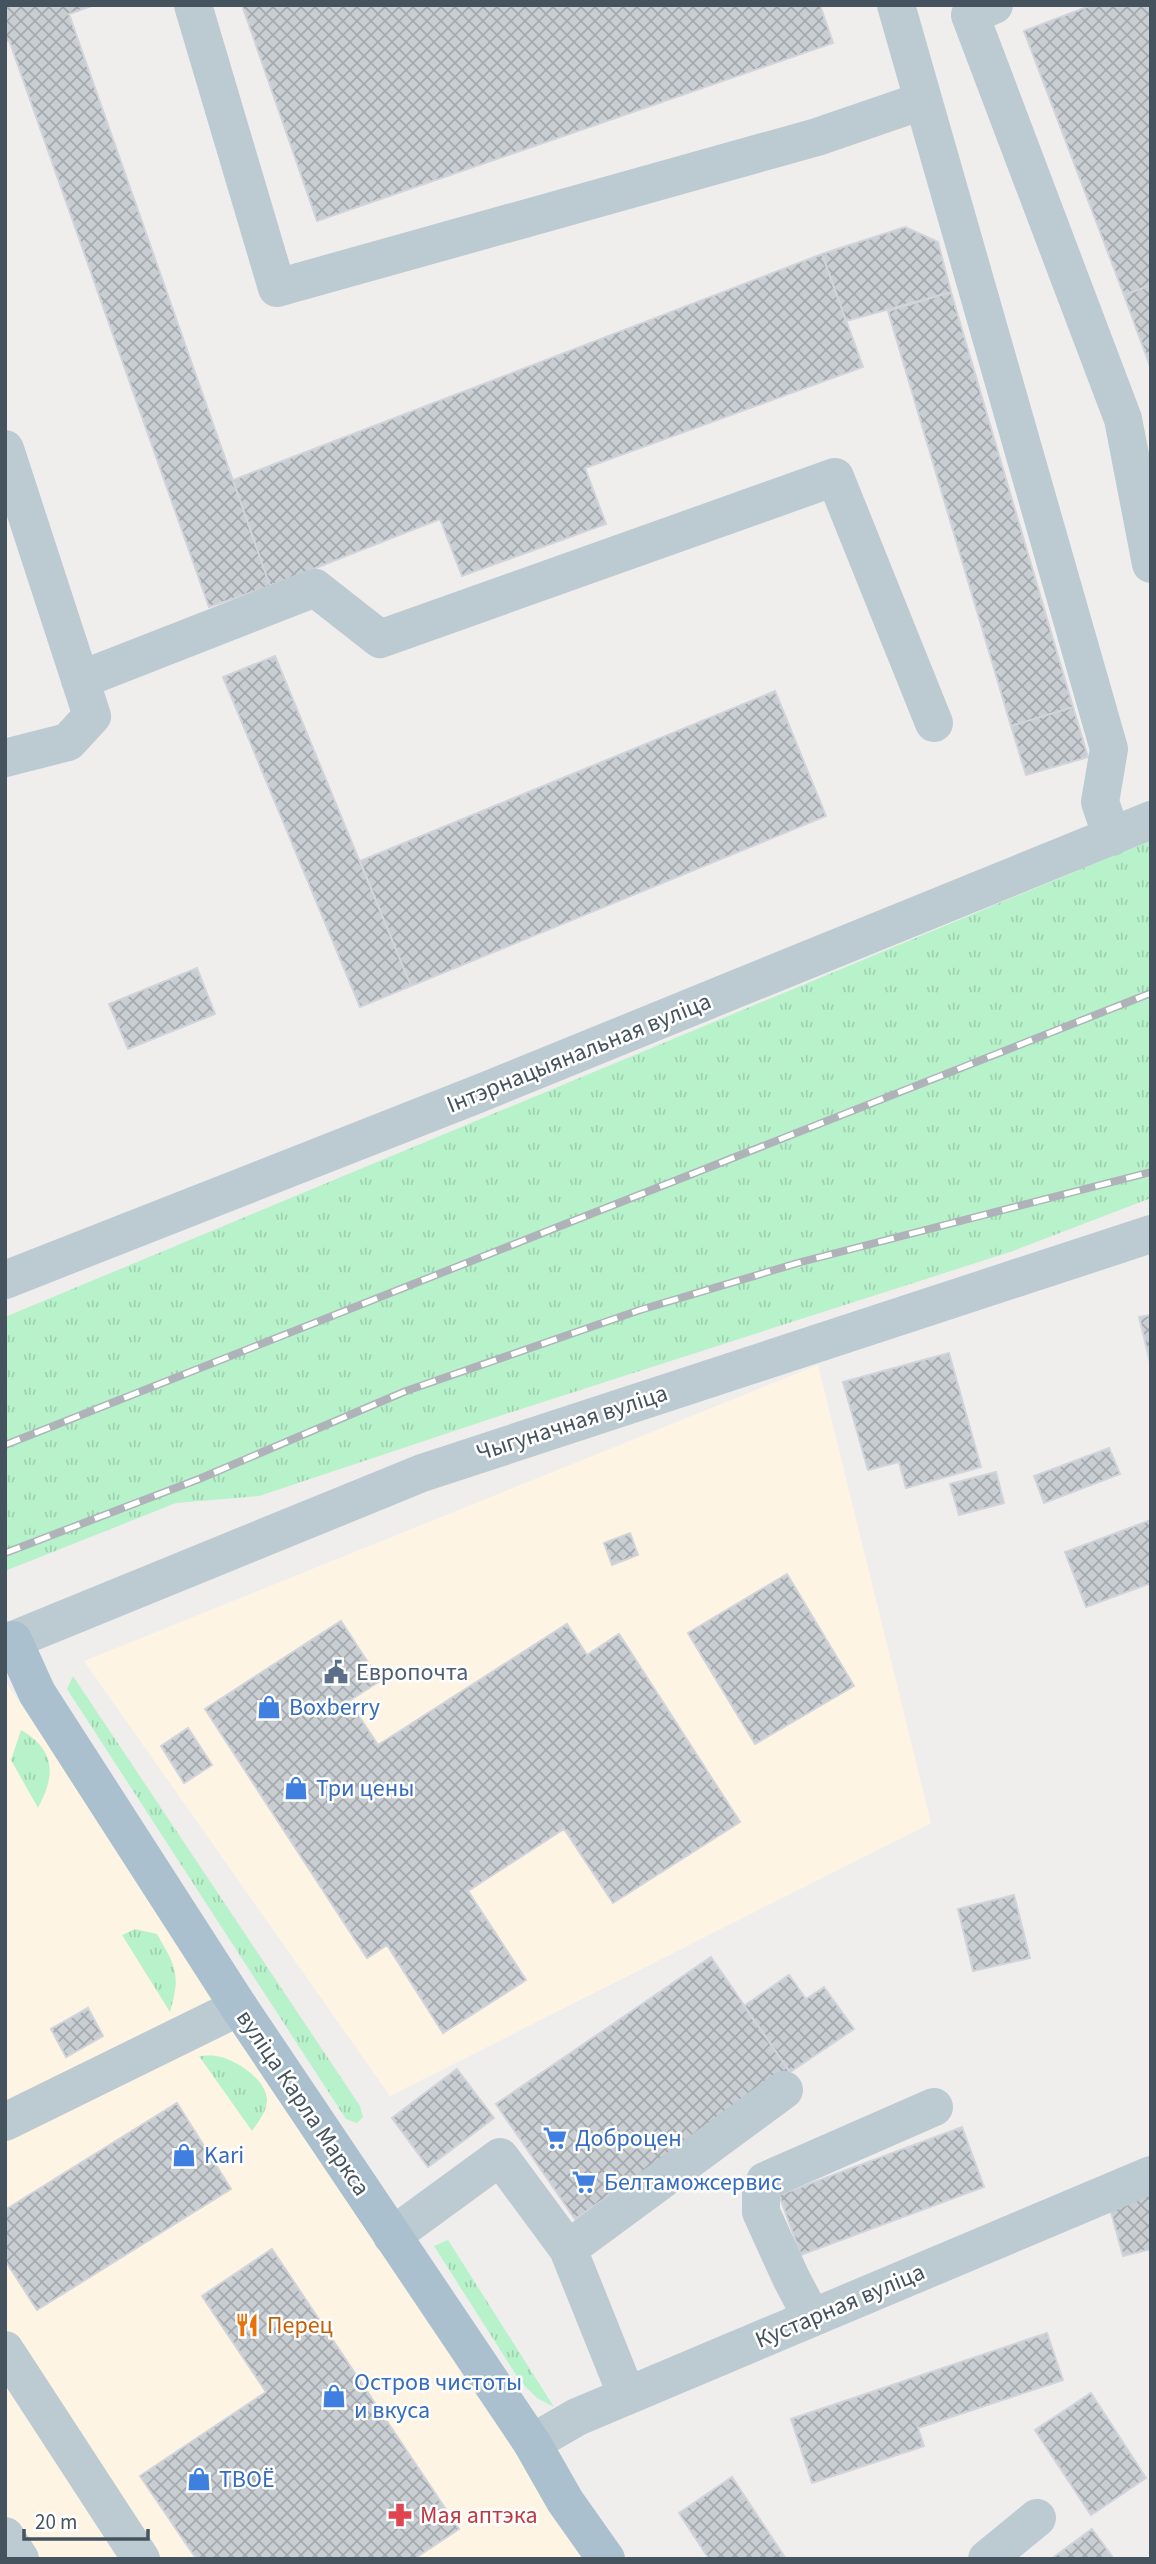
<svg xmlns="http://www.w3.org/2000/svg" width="1156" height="2564" font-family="'Source Sans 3',sans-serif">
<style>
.commercial{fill:#fdf4e4}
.grass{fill:url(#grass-tufts)}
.building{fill:url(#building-cross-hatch);stroke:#d1d4da;stroke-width:2}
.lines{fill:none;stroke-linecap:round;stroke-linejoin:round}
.minor{stroke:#bccad1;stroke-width:38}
.major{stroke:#aac0cf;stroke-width:38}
.rail-casing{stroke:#afb3b9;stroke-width:8}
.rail{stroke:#fff;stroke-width:5;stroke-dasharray:16;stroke-linecap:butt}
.labels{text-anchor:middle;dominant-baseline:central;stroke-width:5;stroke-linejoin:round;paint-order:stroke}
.street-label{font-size:24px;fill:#44535d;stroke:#fff}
.service-label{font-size:24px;fill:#4e5e75;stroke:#fff;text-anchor:start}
.shop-label{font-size:24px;fill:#366cbe;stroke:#fff;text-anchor:start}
.food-label{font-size:24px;fill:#c56008;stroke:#fff;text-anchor:start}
.health-label{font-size:24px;fill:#be3a42;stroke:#fff;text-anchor:start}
</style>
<defs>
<pattern id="grass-tufts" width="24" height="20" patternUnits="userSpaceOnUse" patternTransform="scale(1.75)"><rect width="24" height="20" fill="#b7f2ca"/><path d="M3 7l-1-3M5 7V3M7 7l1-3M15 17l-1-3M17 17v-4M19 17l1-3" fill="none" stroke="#9fd1b0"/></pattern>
<pattern id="building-cross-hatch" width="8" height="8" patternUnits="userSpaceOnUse" patternTransform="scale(1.75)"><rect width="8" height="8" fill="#c9ced3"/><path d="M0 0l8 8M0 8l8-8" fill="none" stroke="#a5aaae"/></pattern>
</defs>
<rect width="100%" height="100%" fill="#f0eded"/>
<!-- commercial -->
<path class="commercial" d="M818,1365L931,1823L390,2096L84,1661Z
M6,1682L598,2559H5Z"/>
<!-- grass -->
<path class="grass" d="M1151,840V1198L1013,1251L496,1417L259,1496L176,1503L5,1571V1317Z
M73,1676L360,2106L363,2117L357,2123L346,2119L67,1689Z
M21,1730C57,1751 55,1776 38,1808L11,1760Z
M135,1929L157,1934C176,1967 181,1974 170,2012L122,1935Z
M199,2056C204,2056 210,2055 216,2056C234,2058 268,2080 267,2101C266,2113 258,2122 252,2131Z
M448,2240L554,2407L537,2398L520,2381L434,2246Z"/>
<!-- building -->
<path class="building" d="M5,5H94L69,14L270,586L209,607L9,40L5,42Z
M242,5H820L833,43L317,221Z
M1092,5H1151V285L1124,295L1024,31Z
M905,227L938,242L951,292L846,321L822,254Z
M822,254L863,367L585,468L606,524L462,576L440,519L270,586L233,480Z
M1151,285V369L1124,295Z
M951,292L1073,707L1011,726L888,311Z
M275,656L411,986L360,1007L223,677Z
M775,691L826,816L411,986L360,861Z
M1073,707L1088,757L1026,775L1011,726Z
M197,968L215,1014L128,1049L109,1004Z
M1151,1315V1366L1139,1317Z
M949,1353L981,1467L906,1488L899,1462L868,1470L843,1382Z
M1109,1448L1120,1474L1044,1503L1034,1476Z
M996,1472L1004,1503L959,1515L950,1484Z
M1148,1521L1151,1528V1583L1086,1607L1065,1552Z
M630,1533L638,1555L612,1565L604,1543Z
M787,1574L854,1686L755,1744L688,1633Z
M341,1621L380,1681L349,1701L378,1745L567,1624L587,1655L619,1634L740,1822L613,1903L564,1829L468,1891L526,1980L443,2033L387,1945L367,1958L205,1709Z
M188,1728L212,1765L184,1783L161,1746Z
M1014,1895L1030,1958L973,1971L958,1909Z
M711,1957L790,2072L575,2219L496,2104Z
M789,1975L806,1999L824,1987L854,2029L790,2072L744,2006Z
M88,2008L103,2036L66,2057L51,2029Z
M457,2069L494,2118L428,2167L392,2118Z
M177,2103L231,2189L37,2310L5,2260V2210Z
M962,2127L984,2187L801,2255L779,2195Z
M1151,2187V2249L1123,2256L1107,2198Z
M272,2249L459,2529L414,2559H192L195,2557L140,2476L266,2392L202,2296Z
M1047,2333L1063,2380L918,2428L924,2446L812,2483L791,2419Z
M1091,2393L1146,2478L1091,2515L1035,2430Z
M732,2477L786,2559H709L679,2513Z
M1092,2529L1114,2559H1051Z"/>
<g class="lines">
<!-- minor -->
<path class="minor" d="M193,5L277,288L817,137L922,101
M896,5L1109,749L1100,802L1112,837
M994,5L970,15L1123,419L1151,564
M5,449L92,716L68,742L5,758
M80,680L315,588L380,639L835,477L934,723
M5,1280L478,1094L1151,820
M13,1640L422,1473L1151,1234
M5,2122L239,2007
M392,2236L500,2157L568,2249L784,2090
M568,2249L627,2396
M812,2318L791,2278L761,2212V2190L765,2181L934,2107
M5,2350L141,2559
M532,2443L577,2417L1151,2175
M5,2536L20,2559
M987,2559L1037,2518"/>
<!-- major -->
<path class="major" d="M5,1644L13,1640L37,1693L239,2007L532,2443L565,2501L606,2559"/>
<!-- rail casing -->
<g class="rail-casing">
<path id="rail" d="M5,1445L1151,993
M5,1553L199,1479L406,1391L640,1310L801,1262L1151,1172"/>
</g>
<!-- rail -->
<use href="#rail" class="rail"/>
</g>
<!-- icons -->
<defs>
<g id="civic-bare" transform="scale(1.89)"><path d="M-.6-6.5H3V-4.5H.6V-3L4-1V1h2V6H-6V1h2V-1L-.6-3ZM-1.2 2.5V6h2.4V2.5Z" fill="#5c6f8a" stroke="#fff" stroke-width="2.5" paint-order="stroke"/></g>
<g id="shop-bare" transform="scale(1.89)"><path d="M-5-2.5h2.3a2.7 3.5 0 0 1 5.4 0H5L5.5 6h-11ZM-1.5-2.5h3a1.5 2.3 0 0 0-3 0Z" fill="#3f7fe0" stroke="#fff" stroke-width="2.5" paint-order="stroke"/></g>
<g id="supermarket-bare" transform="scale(1.89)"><path d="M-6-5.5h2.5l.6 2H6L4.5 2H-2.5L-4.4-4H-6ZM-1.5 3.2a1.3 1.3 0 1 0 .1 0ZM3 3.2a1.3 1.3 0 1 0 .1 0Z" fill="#3f7fe0" stroke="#fff" stroke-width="2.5" paint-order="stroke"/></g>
<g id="restaurant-bare" transform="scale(1.89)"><path d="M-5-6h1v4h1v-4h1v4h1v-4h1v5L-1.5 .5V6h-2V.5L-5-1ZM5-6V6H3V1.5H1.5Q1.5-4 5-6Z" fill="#e8710a" stroke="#fff" stroke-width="2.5" paint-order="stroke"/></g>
<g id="pharmacy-bare" transform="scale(1.89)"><path d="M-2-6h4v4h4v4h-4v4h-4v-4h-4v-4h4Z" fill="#e0444e" stroke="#fff" stroke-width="2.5" paint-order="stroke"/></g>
</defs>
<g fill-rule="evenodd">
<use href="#civic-bare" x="336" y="1672"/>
<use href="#shop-bare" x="269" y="1707"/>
<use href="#shop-bare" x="296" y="1788"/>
<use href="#supermarket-bare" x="555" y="2138"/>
<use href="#shop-bare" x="184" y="2155"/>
<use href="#supermarket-bare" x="584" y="2182"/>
<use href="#restaurant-bare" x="247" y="2325"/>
<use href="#shop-bare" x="334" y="2396"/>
<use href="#shop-bare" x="199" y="2479"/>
<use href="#pharmacy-bare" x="400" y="2515"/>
</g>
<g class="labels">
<!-- street labels -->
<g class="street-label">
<text transform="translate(579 1053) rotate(-22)">Інтэрнацыянальная вуліца</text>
<text transform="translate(572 1423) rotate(-18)">Чыгуначная вуліца</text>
<text transform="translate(303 2103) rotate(56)">вуліца Карла Маркса</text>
<text transform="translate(840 2306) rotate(-23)">Кустарная вуліца</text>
</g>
<!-- service labels -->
<g class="service-label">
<text x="356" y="1672">Европочта</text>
</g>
<!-- shop labels -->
<g class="shop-label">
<text x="289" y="1707">Boxberry</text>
<text x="316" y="1788">Три цены</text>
<text x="575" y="2138">Доброцен</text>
<text x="204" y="2155">Kari</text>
<text x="604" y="2182">Белтаможсервис</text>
<text x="354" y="2382">Остров чистоты<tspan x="354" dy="28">и вкуса</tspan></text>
<text x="219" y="2479">ТВОЁ</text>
</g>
<!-- food labels -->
<g class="food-label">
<text x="267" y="2325">Перец</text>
</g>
<!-- health labels -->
<g class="health-label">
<text x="420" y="2515">Мая аптэка</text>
</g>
</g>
<!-- border -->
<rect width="1156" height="2564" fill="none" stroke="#44535d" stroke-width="14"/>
<!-- scale -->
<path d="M24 2529v10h124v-10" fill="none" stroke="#44535d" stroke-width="3.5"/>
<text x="35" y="2529" font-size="21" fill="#44535d" stroke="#ffffff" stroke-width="5" paint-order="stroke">20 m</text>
</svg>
